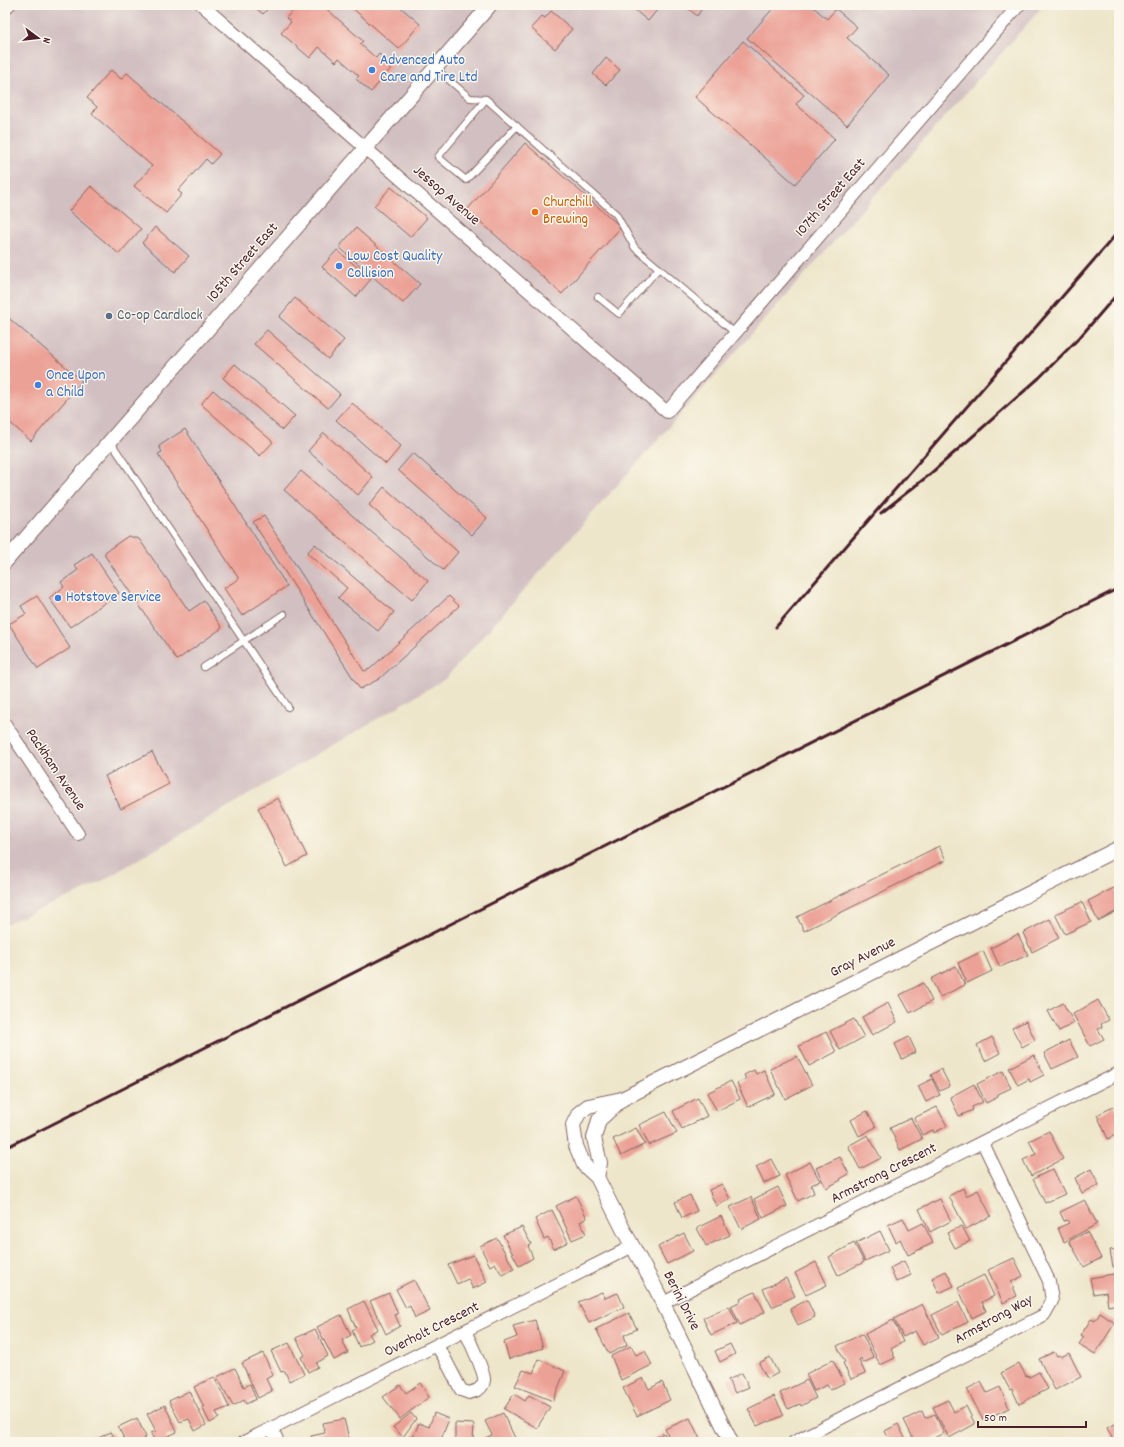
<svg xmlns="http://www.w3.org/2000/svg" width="1124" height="1447" font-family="Dekko,sans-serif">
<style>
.industrial{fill:#d2bfc1}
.building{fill:#eca196}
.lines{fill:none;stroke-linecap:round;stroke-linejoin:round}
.service-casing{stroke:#836563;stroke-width:8}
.minor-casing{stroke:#836563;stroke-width:14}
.tertiary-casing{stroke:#836563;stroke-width:16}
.service{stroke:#fff;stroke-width:6}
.minor{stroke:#fff;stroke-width:12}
.tertiary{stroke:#fff;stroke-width:14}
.rail{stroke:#4a1f2b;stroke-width:3}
.shop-dot{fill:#3f7fe0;stroke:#fbf7ec;stroke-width:1.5}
.food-dot{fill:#e8710a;stroke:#fbf7ec;stroke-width:1.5}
.service-dot{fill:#5c6f8a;stroke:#fbf7ec;stroke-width:1.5}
.labels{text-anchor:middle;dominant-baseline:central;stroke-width:3;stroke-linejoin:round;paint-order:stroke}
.shop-label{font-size:15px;fill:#366cbe;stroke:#fbf7ec;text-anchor:start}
.street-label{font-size:15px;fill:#4a1f2b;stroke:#fbf7ec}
.food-label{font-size:15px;fill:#c56008;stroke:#fbf7ec;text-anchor:start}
.service-label{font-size:15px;fill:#4e5e75;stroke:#fbf7ec;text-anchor:start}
</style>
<rect width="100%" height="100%" fill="#fbf7ec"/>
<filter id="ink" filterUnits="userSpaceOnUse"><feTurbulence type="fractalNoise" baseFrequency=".025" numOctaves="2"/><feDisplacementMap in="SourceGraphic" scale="8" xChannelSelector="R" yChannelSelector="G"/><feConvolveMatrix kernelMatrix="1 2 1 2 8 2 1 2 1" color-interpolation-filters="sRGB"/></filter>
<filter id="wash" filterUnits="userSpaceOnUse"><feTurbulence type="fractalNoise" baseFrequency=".012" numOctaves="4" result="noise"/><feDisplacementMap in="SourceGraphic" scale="16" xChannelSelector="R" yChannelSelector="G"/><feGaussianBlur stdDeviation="0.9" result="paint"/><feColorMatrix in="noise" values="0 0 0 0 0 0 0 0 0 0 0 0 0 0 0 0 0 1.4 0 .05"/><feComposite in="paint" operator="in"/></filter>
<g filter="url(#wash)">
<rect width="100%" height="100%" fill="#eee6ca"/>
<!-- industrial -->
<path class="industrial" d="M5,5H1044L445,679L90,888L5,924Z"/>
<g id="blocks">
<!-- building -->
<path class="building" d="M252,5H271L263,14Z
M298,5H322L363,41L360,44L376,58L379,54L393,66L371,92L356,79L359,76L339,58L336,62L319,47L310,58L281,33L291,22L286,18Z
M351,5H398L420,24L399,49L350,6Z
M629,5H661L648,21Z
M684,5H698L702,8L697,16Z
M776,5H811L827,19L836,9L857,27L847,38L889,75L847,125L747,38Z
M551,11L572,29L555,49L531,28L542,16L545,18Z
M743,41L804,95L796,104L835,139L795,184L695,97Z
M606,58L620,70L606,85L593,74Z
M111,70L121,79L127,73L220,154L211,164L206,159L178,191L182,194L166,213L134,186L152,166L92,114L97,107L87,98Z
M525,143L621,227L562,294L467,210Z
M91,186L141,229L119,254L69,211Z
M391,187L427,218L410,237L374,206Z
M155,227L189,256L175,272L142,243Z
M356,228L420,284L403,303L339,247Z
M337,250L371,279L356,297L322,267Z
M295,298L344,340L328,359L279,317Z
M5,315L82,381L31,441L7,420L5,422Z
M267,330L340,394L328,408L254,344Z
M235,364L295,416L282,430L223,378Z
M213,390L273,442L260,456L201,404Z
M352,403L401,446L386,464L336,420Z
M185,429L287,586L242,616L224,588L239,579L158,454L162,452L159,446Z
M324,433L373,477L358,495L308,451Z
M413,453L487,518L472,535L398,470Z
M301,471L428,581L412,600L284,490Z
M384,487L458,552L443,570L369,505Z
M264,516L364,671L370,669L449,596L459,606L379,679L360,689L253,522Z
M128,536L139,539L189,611L204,601L222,628L177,660L105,556V552Z
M315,544L394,612L378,631L338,598L347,588L307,553Z
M92,553L119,593L70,627L49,598L64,587L61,582L78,570L74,565Z
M37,596L70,648L38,669L9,624L26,614L21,606Z
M152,752L169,784L121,809L105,776Z
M278,798L307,856L287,867L258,808Z
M939,846L946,860L804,931L797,917Z
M1114,888L1119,897V910L1098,921L1088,901Z
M1082,902L1091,922L1065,934L1055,914Z
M1050,919L1059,938L1032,952L1023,933Z
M1018,934L1028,955L1000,967L991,948Z
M983,951L992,971L967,983L958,963Z
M956,966L965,985L940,997L931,979Z
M923,983L932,1001L910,1013L900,995Z
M1098,1000L1109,1020L1101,1024L1102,1027L1098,1029L1104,1039L1090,1046L1073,1014Z
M888,1003L897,1022L872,1035L862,1017Z
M1063,1003L1074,1023L1059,1031L1048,1011Z
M854,1019L864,1037L840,1050L830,1031Z
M1026,1021L1035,1040L1022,1047L1012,1028Z
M826,1032L836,1052L809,1066L799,1046Z
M909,1037L916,1052L902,1059L895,1044Z
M992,1037L1000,1053L985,1061L977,1045Z
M1069,1040L1078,1057L1052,1069L1044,1053Z
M1034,1055L1044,1075L1030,1082L1029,1079L1018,1085L1009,1068Z
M797,1056L812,1085L785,1099L770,1069Z
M941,1069L950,1086L940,1091L931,1075Z
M754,1070L756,1074L764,1070L775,1094L748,1107L737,1083L746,1079L744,1075Z
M1003,1071L1011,1088L998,1094V1097L986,1103L977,1084Z
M932,1079L940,1095L926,1102L918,1086Z
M731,1081L740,1099L717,1111L707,1093Z
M974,1084L983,1102L972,1107L973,1110L959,1116L950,1097Z
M698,1098L707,1116L682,1129L673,1111Z
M1115,1106L1119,1113V1133L1108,1139L1097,1115Z
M937,1107L947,1126L934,1133L933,1130L922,1135L914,1118Z
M867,1111L876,1127L859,1136L851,1120Z
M666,1112L677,1133L649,1145L639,1125Z
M911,1118L922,1139L900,1150L890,1128Z
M636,1128L645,1144L621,1156L613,1139Z
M1049,1131L1063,1159L1031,1176L1023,1160L1036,1154L1029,1141Z
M868,1135L881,1158L860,1169L848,1146Z
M840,1157L849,1174L840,1179L841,1180L826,1188L816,1168Z
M771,1159L780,1176L764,1183L756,1167Z
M810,1162L820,1181L811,1185L814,1193L798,1201L785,1175Z
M1053,1169L1065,1194L1045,1203L1033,1179Z
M1091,1169L1099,1185L1082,1193L1075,1178Z
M722,1184L730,1199L716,1206L709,1190Z
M778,1187L787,1206L763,1218L754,1199Z
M963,1188L966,1196L978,1190L991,1216L966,1229L949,1196Z
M690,1195L697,1211L682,1218L675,1202Z
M576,1196L587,1218L580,1222L586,1234L572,1240L556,1206Z
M751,1197L761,1219L741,1229L730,1207Z
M940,1199L951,1221L930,1232L919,1209Z
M1085,1200L1097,1224L1064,1242L1058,1228L1069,1223L1067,1220L1064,1221L1060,1212Z
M552,1210L568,1242L554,1249L548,1237L544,1239L535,1219Z
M721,1216L730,1235L706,1246L697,1228Z
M903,1218L909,1230L923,1223L933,1243L908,1255L900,1239L896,1242L888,1225Z
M962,1226L970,1241L955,1248L947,1233Z
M522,1227L531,1244L528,1246L533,1258L519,1266L503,1235Z
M880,1231L889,1250L865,1261L856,1243Z
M1087,1232L1101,1258L1084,1267L1069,1241Z
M684,1233L693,1251L667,1264L658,1247Z
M497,1238L514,1269L502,1275L495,1263L490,1266L480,1246Z
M854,1243L864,1262L838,1275L829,1257Z
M1119,1249V1266L1113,1267L1110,1250Z
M473,1255L487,1282L473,1289L468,1279L457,1284L448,1265Z
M1014,1258L1023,1276L1011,1282L1017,1296L1003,1303L988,1270Z
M904,1261L911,1275L896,1282L890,1268Z
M816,1262L827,1285L806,1295L795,1273Z
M946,1271L954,1286L939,1293L932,1278Z
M1119,1273V1304L1108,1306L1106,1292L1093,1294L1090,1278Z
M984,1275L994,1296L982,1302L986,1311L972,1318L958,1288Z
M786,1278L795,1296L772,1307L763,1289Z
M414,1280L430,1311L415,1318L410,1306L406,1308L396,1289Z
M602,1292L605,1298L618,1293L624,1307L589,1323L578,1302Z
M755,1292L765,1312L740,1325L731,1306L741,1301L740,1299Z
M389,1293L398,1314L395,1315L400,1326L386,1334L370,1301Z
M807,1300L815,1317L798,1325L790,1309Z
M364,1301L378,1329L369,1334L373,1340L359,1347L352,1330L356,1328L348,1309Z
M958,1302L968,1322L942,1335L932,1315Z
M922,1304L939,1337L923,1345L915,1331L903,1337L894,1319Z
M729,1306L737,1323L711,1335L703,1318Z
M629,1313L637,1329L624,1335L627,1345L609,1354L596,1329Z
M1100,1313L1115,1323L1095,1354L1079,1344L1084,1337L1081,1335L1091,1319L1095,1321Z
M341,1315L351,1335L342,1340L348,1353L334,1360L317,1327Z
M535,1320L543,1348L509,1359L504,1342L517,1337L513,1326Z
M893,1320L903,1342L891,1349L895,1358L880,1365L865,1334Z
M315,1329L328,1356L316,1363L318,1367L308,1372L301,1357L305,1355L296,1338Z
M862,1334L874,1358L863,1363L861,1358L859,1360L865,1373L851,1379L843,1363L845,1362L837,1346Z
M289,1343L304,1374L289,1381L285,1371L281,1372L271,1351Z
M730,1344L735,1354L720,1362L715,1351Z
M631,1346L636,1355L645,1351L652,1365L621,1380L611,1356Z
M1054,1352L1057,1356L1060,1355L1061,1357L1069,1353L1081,1377L1055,1390L1039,1359Z
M263,1353L273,1375L266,1379L272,1391L258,1398L242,1363Z
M770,1357L778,1373L767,1379L759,1363Z
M539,1359L565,1371L553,1401L515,1386L523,1370L533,1373Z
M833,1360L844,1383L830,1390L827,1385L814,1391L806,1374Z
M1019,1363L1026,1376L1028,1375L1029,1377L1039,1372L1048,1389L1019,1404L1012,1389L1010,1390L1001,1373Z
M235,1368L244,1387L250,1384L256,1399L246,1404L244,1400L233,1406L217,1377Z
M742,1373L749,1387L735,1393L728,1380Z
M214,1377L229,1407L216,1412L219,1418L210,1423L202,1407H204L194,1387Z
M643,1378L649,1389L662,1382L670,1400L637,1416L623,1388Z
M807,1380L816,1398L801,1406L800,1404L788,1409L780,1393Z
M981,1382L987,1393L1000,1387L1009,1408L983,1420L967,1389Z
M420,1383L429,1397L400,1419L383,1397L400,1385L406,1393Z
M189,1391L206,1425L195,1431L189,1419L180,1422L169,1401Z
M514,1394L525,1401L529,1395L550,1407L537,1428L504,1409Z
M774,1396L784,1415L769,1422L768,1421L757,1426L748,1409Z
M948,1400L954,1412L966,1406L975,1424L949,1438L933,1407Z
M165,1405L177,1432L166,1437L168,1442H155L151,1433L156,1431L147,1414Z
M922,1411L925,1418L935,1414L944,1433L926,1442H915L904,1420Z
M411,1413L416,1419L403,1437L393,1427Z
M434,1413L449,1419L440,1442H411L419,1423L429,1427Z
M503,1413L517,1442H484L483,1439L492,1435L485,1421Z
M137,1418L146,1437L143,1439L144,1442H126L118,1427Z
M690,1418L700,1439L695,1442H671L665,1429Z
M344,1419L350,1442H312L311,1436L325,1433L323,1423Z
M1119,1422V1442H1114L1107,1428Z
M455,1423L474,1424L473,1440H482V1442L455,1441Z
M898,1424L907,1442H890L885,1431Z
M111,1432L117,1442H93L92,1441Z
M664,1433L669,1442H647Z"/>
</g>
</g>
<g filter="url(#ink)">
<use href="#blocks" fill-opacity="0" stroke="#836563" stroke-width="1"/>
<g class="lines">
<!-- service casing -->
<g class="service-casing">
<path id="service" d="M5,13L13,5
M435,68L470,98L486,99L616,214L635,248L735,333
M486,99L438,157L466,180L517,126
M598,297L619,314L659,268
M110,441L288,707
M204,667L284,614"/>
</g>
<!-- minor casing -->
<g class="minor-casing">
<path id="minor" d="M202,5L667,412L1019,5
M5,724L78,834
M663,1303L1119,1073
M436,1345L444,1357L461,1390L469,1393C476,1391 483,1389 484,1380C485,1373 469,1339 465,1331
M272,1428L278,1442
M244,1442L633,1246
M794,1442L1044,1315L1052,1301L1049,1281L983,1143"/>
</g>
<!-- tertiary casing -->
<g class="tertiary-casing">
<path id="tertiary" d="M5,562L490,5
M622,1099L588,1106L579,1113L573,1125L576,1146L584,1165L597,1177L623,1229L655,1287L731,1442
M597,1177L600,1163L594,1138L599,1120L622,1099L1119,848"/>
</g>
<!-- service -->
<use href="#service" class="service"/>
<!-- minor -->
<use href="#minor" class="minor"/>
<!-- tertiary -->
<use href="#tertiary" class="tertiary"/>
<!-- rail -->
<path class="rail" d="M881,513L929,475L1039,378L1080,337L1119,292
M776,627L1119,231
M5,1148L1119,588"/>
</g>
</g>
<!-- markers -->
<g class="shop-dot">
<circle cx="372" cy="70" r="4"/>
<circle cx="339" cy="266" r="4"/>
<circle cx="38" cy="385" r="4"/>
<circle cx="58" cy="598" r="4"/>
</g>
<circle class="food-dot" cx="535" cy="212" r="4"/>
<circle class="service-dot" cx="109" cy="316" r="4"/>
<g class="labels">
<!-- shop labels -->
<g class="shop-label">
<text x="380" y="61">Advenced Auto<tspan x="380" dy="17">Care and Tire Ltd</tspan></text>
<text x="347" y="257">Low Cost Quality<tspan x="347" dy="17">Collision</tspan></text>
<text x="46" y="376">Once Upon<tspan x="46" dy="17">a Child</tspan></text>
<text x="66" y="598">Hotstove Service</text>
</g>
<!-- street labels -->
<g class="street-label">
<text transform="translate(446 196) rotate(41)">Jessop Avenue</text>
<text transform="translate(831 198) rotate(-49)">107th Street East</text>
<text transform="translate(243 263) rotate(-49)">105th Street East</text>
<text transform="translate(55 770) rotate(56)">Packham Avenue</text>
<text transform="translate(863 958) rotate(-27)">Gray Avenue</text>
<text transform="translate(884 1174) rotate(-27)">Armstrong Crescent</text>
<text transform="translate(681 1301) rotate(63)">Berini Drive</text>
<text transform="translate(994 1320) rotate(-29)">Armstrong Way</text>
<text transform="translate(432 1330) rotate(-27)">Overholt Crescent</text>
</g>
<!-- food labels -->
<g class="food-label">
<text x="543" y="203">Churchill<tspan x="543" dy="17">Brewing</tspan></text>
</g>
<!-- service labels -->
<g class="service-label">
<text x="117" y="316">Co-op Cardlock</text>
</g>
</g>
<!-- margin -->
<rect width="1124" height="1447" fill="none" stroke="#fbf7ec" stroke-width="20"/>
<!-- north arrow -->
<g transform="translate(38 38) rotate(105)" stroke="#fbf7ec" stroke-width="3" paint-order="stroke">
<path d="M0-3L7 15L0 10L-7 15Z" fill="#4a1f2b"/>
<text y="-6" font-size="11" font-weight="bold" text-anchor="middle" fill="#4a1f2b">N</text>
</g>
<!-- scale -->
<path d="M978 1421v6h108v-6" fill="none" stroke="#4a1f2b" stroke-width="2"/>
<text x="984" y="1421" font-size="12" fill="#4a1f2b" stroke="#fbf7ec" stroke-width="3" paint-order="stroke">50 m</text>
</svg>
